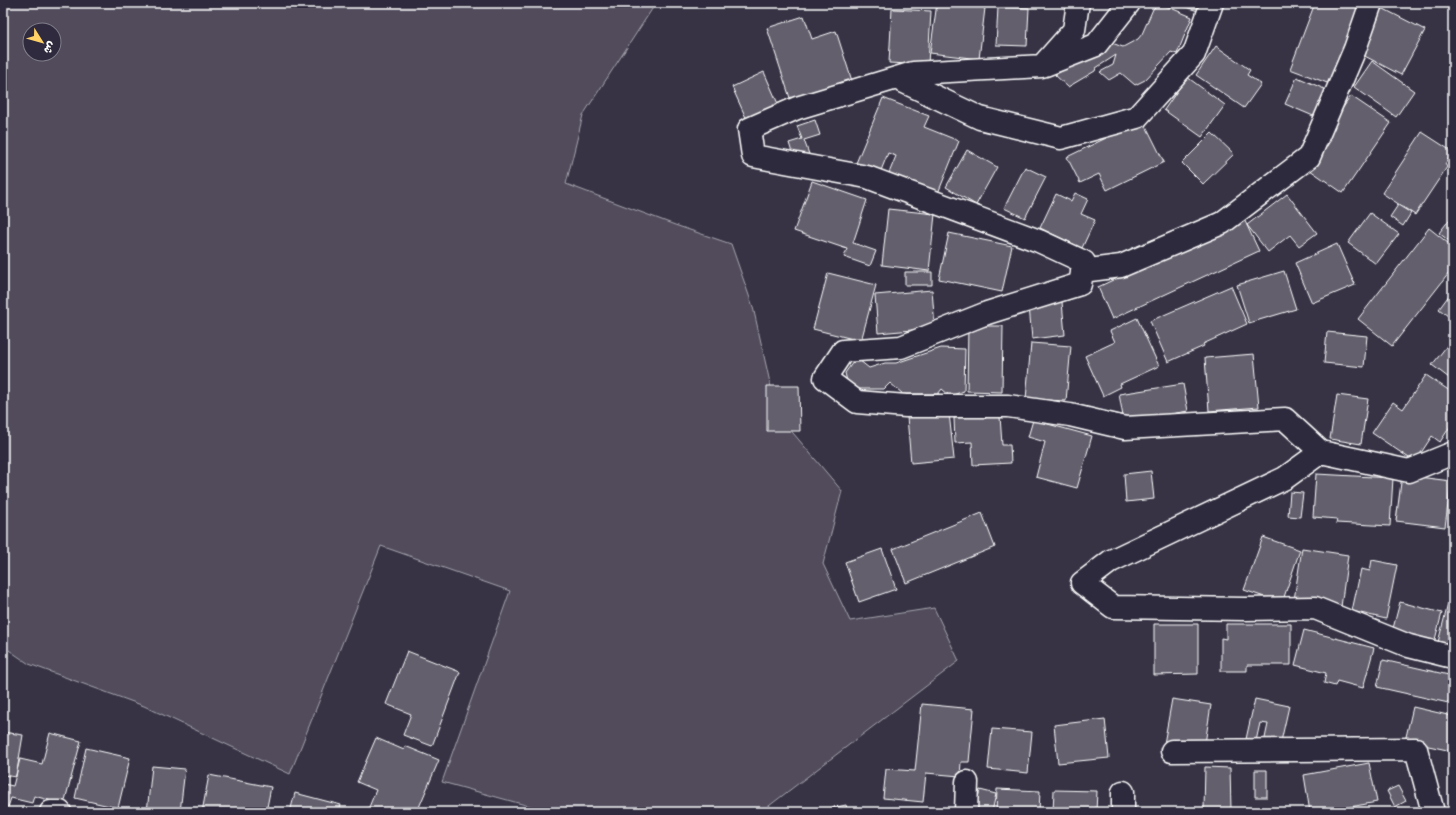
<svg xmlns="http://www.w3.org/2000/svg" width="1456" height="815" font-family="'Architects Daughter','Playpen Sans Arabic',sans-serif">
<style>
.green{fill:#514c5c;stroke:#a8a6ae;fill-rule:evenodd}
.building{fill:#635f6d;stroke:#fff}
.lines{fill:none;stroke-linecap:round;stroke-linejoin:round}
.minor-casing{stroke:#fff;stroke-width:25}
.minor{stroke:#2f2a3d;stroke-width:22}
</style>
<rect width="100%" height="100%" fill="#373345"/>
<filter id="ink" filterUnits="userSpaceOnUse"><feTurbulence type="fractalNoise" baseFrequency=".025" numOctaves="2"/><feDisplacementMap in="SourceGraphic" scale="8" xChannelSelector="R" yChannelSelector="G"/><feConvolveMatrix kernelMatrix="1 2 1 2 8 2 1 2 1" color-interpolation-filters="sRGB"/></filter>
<g filter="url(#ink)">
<!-- green -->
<path class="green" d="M3,3H656L583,115L566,184L675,225L731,244L753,307L777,414L842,491L823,564L850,621L934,608L959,661L761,812H551L442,782L510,591L381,546L290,774L144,706L29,664L3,646ZM30,30H54V54H30Z"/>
<!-- building -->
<path class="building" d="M937,3H950L985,8L979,59L930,53Z
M1159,3L1192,17L1177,54L1171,52L1145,80L1135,85L1121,73L1109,80L1100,72L1113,65L1116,55L1096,68L1095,71L1068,87L1055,75L1109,42L1123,47L1138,39L1142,34L1153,9Z
M1173,3H1200L1198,11Z
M1315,3H1361L1330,84L1290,69Z
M998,7L1029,8L1027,46L996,45Z
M1382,8L1425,30L1401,75L1359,53Z
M892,9L931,11L928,65L889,63Z
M804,16L812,39L836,31L852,81L791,101L767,28Z
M1216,46L1250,70L1247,75L1261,84L1244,108L1196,75Z
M1372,61L1414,91L1396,117L1354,87Z
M764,72L779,106L747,120L732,87Z
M1187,77L1225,105L1202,137L1164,110Z
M1297,77L1329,91L1318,118L1285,104Z
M1351,96L1391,123L1343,193L1310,170L1331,140L1324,135Z
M883,98L929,116L924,127L959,141L936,198L887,178L896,156L888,153L878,178L854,168Z
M815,120L820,135L804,140L810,157L795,162L789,143L802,139L797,126Z
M1143,120L1164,162L1107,190L1099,174L1080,183L1067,157Z
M1422,132L1453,152L1445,164L1447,167L1415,215L1382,193Z
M1212,133L1234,154L1203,184L1182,163Z
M967,150L997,167L976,205L946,187Z
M1025,167L1046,177L1025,218L1004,208Z
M812,181L867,200L853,243L876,251L870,266L844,257L847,249L794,231Z
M1075,193L1088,199L1081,214L1095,220L1082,248L1040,228L1056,194L1071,201Z
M1287,194L1317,233L1299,246L1290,235L1268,252L1247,225Z
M1398,205L1411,213L1403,226L1390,217Z
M888,209L935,214L929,271L882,265Z
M1370,213L1399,234L1376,264L1348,243Z
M1453,215V244L1439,233Z
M1244,219L1259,251L1112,319L1098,287Z
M1429,228L1453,247V268L1392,346L1358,319Z
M949,233L1012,246L1002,292L939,279Z
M1337,244L1355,285L1312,303L1295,263Z
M1284,271L1296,309L1249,323L1237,285Z
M905,272H932V285H905Z
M828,273L876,285L861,341L813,329Z
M1231,286L1247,324L1203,344L1204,346L1168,362L1150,321Z
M932,290L935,328L878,333L875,295Z
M1453,290V320L1439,309Z
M1062,302L1065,335L1032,339L1029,306Z
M1137,318L1159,366L1120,384L1121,387L1103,396L1085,356L1115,342L1110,331Z
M968,326H1003L1002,392L967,391Z
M1327,332L1367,336L1364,367L1324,363Z
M1453,338V381L1432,365Z
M1031,343L1071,346L1066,401L1026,399Z
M941,348L965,349L964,391L950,396L942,389L938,394H903L890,383L884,389H857L847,381L845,373L853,362L850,353L869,368L885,363H896Z
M1254,354L1259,407L1209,411L1205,358Z
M1426,375L1453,393V422L1440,442L1432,436L1415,462L1372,433L1393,402L1403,409Z
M1183,384L1188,411L1124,422L1119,394Z
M767,386H799L800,431H767Z
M1337,395L1368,399L1361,444L1330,439Z
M949,413L954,459L911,463L907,417Z
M1000,416L1002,445H1010L1011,463L973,465L972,442L955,443L954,418Z
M1033,420L1092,436L1077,488L1036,477L1045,442L1028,437Z
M1453,469V482L1448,471Z
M1151,471L1154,499L1126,502L1124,474Z
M1316,474L1393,478L1390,526L1336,523L1337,519L1313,517Z
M1402,475L1451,481L1445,527L1396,521Z
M1290,492L1303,493L1300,517L1288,516Z
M982,513L995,547L906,583L893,549Z
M1263,537L1300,550L1282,603L1244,590Z
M1302,548L1348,555L1341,607L1294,600Z
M882,549L896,589L859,602L845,562Z
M1372,560L1397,565L1386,619L1352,611L1361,569L1370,571Z
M1453,585V650L1437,646Z
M1400,602L1442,613L1433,647L1391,636Z
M1154,624H1198V674L1154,675Z
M1226,624H1291V665H1247V671H1221V638L1226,639Z
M1304,630L1374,648L1363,688L1337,681L1335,686L1324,683L1326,673L1295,665Z
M407,651L460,672L432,746L403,735L411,714L386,704Z
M1383,660L1453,676V704L1377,687Z
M1172,699L1211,705L1204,750L1164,744Z
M1255,699L1289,706L1280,746L1264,743L1268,724L1260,723L1256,741L1246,739Z
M922,704L974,709L969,762H961L960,776L926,773L923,802L883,798L886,769L915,771Z
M1413,707L1452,716L1453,713V745L1452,751L1405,741Z
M1105,719L1109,758L1058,763L1054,725Z
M992,729L1032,732L1028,773L988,769Z
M3,732L23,735L16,777L3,775Z
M50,733L81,741L64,804L34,796L32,803L11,798L8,807L3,806V784L13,786L20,759L42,764Z
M376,738L404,750L405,746L439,760L417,812H367L376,790L357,782Z
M86,748L130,758L118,808L75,798Z
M1369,763L1377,802L1323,812H1310L1304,775Z
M152,766L185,769L180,812H147Z
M1205,767L1230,768L1231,810H1204Z
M1255,770H1267V797H1255Z
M209,775L271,787L266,812H202Z
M1398,786L1406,801L1395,807L1387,791Z
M997,789L1040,791L1039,812H996Z
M980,790L996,794L992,812H974Z
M1054,790L1097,791L1096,812H1053Z
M295,793L341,805L339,812H290Z
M846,805L848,812H822V810Z
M1135,809L1155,812H1134Z"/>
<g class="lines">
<!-- minor casing -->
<g class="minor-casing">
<path id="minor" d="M1078,3L1074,30L1042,66L913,73L797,108L749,129L753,156L867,177L1039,241L1084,262L1080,284L987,313L901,347L843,351L825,378L857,402L906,406H1008L1070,415L1125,428L1285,419L1321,452L1285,478L1111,561L1082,583L1113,607L1245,609L1315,608L1409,646L1453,657
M1045,65L1096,45L1129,3
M896,78L980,118L1061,138L1137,117L1194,54L1212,3
M1082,271L1121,266L1222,223L1309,157L1355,49L1371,3
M1321,452L1409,471L1453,453
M1172,751L1416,749L1433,812
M51,812H60
M966,812L967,782
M1123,812V792"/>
</g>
<!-- minor -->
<use href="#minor" class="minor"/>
</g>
</g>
<!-- margin -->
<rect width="1456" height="815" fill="none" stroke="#2f2a3d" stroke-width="16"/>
<rect x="8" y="8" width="1440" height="799" fill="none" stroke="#fff" stroke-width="1.5" filter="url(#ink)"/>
<!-- north arrow -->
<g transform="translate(42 42) rotate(127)"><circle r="19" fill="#2f2a3d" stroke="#827f8b"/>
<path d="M0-3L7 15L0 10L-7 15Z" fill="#ffd166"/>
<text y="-6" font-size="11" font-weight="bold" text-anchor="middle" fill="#ffffff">ش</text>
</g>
</svg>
